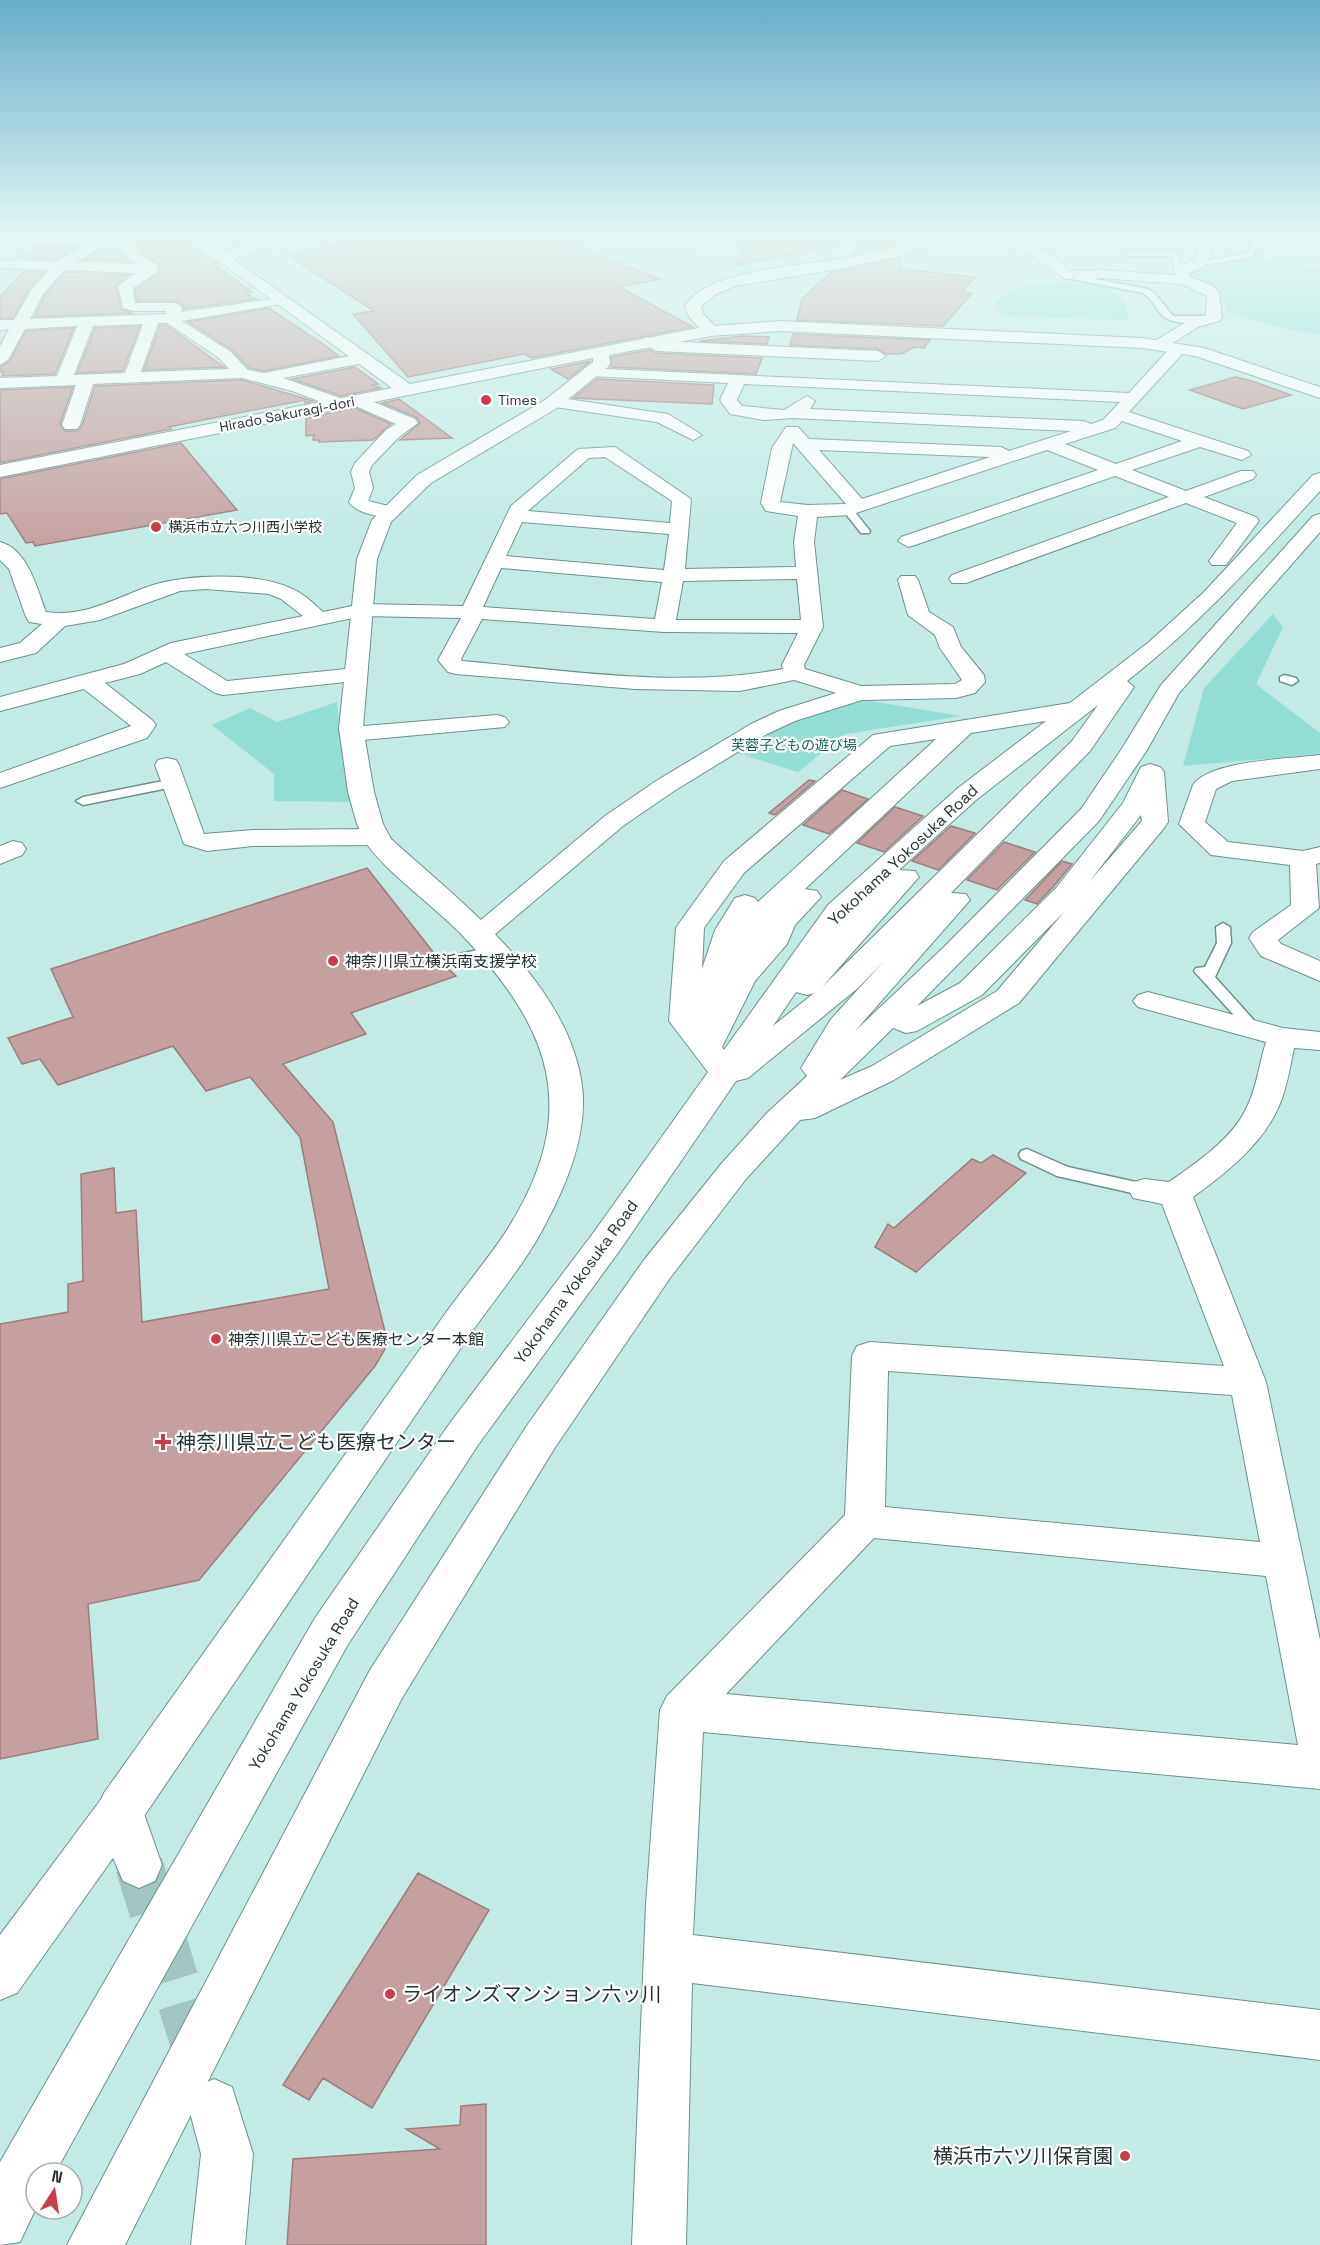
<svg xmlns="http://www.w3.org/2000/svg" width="1320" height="2245" font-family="'Space Grotesk','Noto Sans JP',sans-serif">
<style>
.green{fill:#93dfd6}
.building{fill:#c4a1a0;stroke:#9e7d7c;stroke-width:1.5}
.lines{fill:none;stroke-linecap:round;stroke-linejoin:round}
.street-tunnel{stroke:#a3c5c1;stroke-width:48;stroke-dasharray:48 24;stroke-linecap:butt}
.lane-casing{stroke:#6c918c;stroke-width:3}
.street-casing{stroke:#6c918c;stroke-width:2}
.secondary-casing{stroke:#6c918c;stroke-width:2}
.highway-casing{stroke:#6c918c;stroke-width:2}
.lane{fill:#fff;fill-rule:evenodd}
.street{fill:#fff;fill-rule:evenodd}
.secondary{fill:#fff;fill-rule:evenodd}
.highway{fill:#fff;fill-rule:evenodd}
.poi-dot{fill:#cc3c4c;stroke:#fff;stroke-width:2}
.labels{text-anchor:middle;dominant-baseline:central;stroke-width:4.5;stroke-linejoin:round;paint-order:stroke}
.far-poi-label{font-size:14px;fill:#233331;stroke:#fff;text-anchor:start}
.far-street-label{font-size:14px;fill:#233331;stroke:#fff}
.far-park-label{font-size:14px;fill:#16645e;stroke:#fff}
.street-label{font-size:16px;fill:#233331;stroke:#fff}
.poi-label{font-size:16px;fill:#233331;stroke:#fff;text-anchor:start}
.near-poi-label{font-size:20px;fill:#233331;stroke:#fff;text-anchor:start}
</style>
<rect width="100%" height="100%" fill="#c3eae5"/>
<!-- green -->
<path class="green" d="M199,233H287L229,252Z
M558,233L730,234L734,242L587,269L517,255L581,245Z
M1250,257L1320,268V335L1295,331L1227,313L1222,292L1194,280L1191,273L1232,259Z
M1077,282C1105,287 1124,287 1129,320L1002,316L994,305C1015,281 1047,284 1077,282Z
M1273,614L1283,627L1256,684L1320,733V754L1183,766L1204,688Z
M865,700L961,716L846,734L798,772L737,753L792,720Z
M337,702L350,802L274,801V774L212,725L250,708L277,722Z"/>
<!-- building -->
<path class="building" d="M173,233L217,263L214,264L252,292L246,293L256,299L184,309L183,305L175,301H137L135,289L158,274L161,265L142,253L131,239Z
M413,233H491L493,245L548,236L660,279L619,287L693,327L532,358L524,354L408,377L353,314L374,311L286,254Z
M754,233L832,236L833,247L736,265L746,236H753Z
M871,236L900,237V243L850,255Z
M37,247L74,248L57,260L19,258Z
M100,249L121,250L128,261L83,260Z
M901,257V269L975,277L962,292L972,293L943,326L797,320L802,299L831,272Z
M24,271L44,272L30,288L13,318H0V297Z
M65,272L129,275L116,286L121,309L133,313L34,317L45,295Z
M269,308L323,344L339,356L264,371L249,368L232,350L188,322Z
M160,325H166L224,367L144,370Z
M140,326L123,371L77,373L95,328Z
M74,328L55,374L2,376L4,372H0V367L10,361L26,331Z
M793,334L930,340L924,348L915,347L901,354H886L878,349L790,345Z
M743,336L769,337L767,344L699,341Z
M649,350L657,353L762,358L756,374L611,367V357Z
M591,361L568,379L551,369Z
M355,367L378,384L372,385L381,388L341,396L292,379Z
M1235,377L1252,381L1291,395L1243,409L1190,390Z
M597,379L714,385L712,404L573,398Z
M242,380L313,401L305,403V400L213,418L169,427L171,429L0,463V390L73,387L60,424L65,431H77L82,426L95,386Z
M399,399L452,438L400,440L420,423L416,417L382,403Z
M355,408L391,424L373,440L319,442V440H313L314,435L306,436V418Z
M181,443L237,510L35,546L33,542L26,543L7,513L0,514V479Z
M809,780L815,781L775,815L769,813Z
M842,790L868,799L829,834L803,825Z
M895,807L923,816L884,852L857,843Z
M951,826L975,833L938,870L912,861Z
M1004,842L1035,852L997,890L967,880Z
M1062,861L1072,864L1054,886L1037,904L1025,900Z
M367,868L437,957L432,961L433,964L440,968L446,967L456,976L351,1013L366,1034L283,1064L333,1122L388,1344L375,1366L199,1580L88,1604L98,1739L0,1759V1324L68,1312V1284L83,1281L81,1174L114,1168L116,1213L136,1210L142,1322L329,1289L300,1137L250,1077L206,1091L173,1046L58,1085L40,1059L22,1064L8,1038L73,1017L51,969Z
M993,1155L1026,1173L916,1272L875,1247L888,1224L894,1228L972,1159L981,1163Z
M418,1873L489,1910L372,2108L323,2078L309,2100L283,2085Z
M486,2104V2245H287L293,2159L440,2149L406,2129L460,2125L461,2106Z"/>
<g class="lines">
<!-- street-tunnel -->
<path class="street-tunnel" d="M139,1865L199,2058"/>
<!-- lane casing -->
<g class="lane-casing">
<path id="lane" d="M1171,233H1192L1194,235L1173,237Z
M1252,242L1259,244L1253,257L1197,266L1193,264L1247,253Z
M1128,252H1177L1184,272L1177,274L1171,256H1125Z
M1065,273L1148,289L1156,295L1173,316H1214L1218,318C1206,325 1173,326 1162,315C1154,307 1153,299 1143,293L1062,277Z
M843,507H851L870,531L869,533H861L842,509Z
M1284,675L1296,678L1298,681L1292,685L1280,681V677Z
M173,779L178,780V786L83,805L76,801L83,797Z
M1223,923L1230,927L1231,943L1215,977L1260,1027L1263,1030L1260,1033H1250L1194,971L1196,968L1205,967L1217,943L1216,927Z
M492,947L497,948L499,951L497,954L441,966L434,962L436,959Z
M1027,1149L1068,1167L1145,1184L1154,1190L1145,1196L1057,1176L1021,1159L1019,1155L1021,1151Z"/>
</g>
<!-- street casing -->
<g class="street-casing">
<path id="street" d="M952,233C994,233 1038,237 1069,271L1102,270L1174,275L1175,269C1187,263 1202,258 1198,242L1182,233H1200L1209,237L1213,248L1204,266L1188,274L1190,277L1213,286L1219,292L1222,318L1219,321L1198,327L1165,348H1153L1151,345L1153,342L1188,321L1206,315L1207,296L1182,284L1102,278L1065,279L1026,252Z
M1257,233H1270L1260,247H1250L1248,244Z
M0,235L132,241L140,255L159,266L157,272L133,288L135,303H175L182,307L181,312L286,297L288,300L281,304L182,321L231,352L248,370L264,373L364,353L372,358L364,363L283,378L346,400L348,404L340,409L292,391L242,378L93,384L80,425L77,429H65L62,425L76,385L0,388V378L57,376L77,326L25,329L8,360L0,365V346L9,329L0,330V320H14L32,289L49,270L0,268V260L58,262L81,246L0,243ZM99,247L122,248L130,261L137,264L76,262ZM64,270L136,273L118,286L123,308L134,311H166V314L30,319L43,294ZM158,323H167L219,358L229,369L141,372ZM143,324L125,373L74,375L93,326Z
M647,337L659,341L878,351L886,356L878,361L657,351L639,342Z
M1178,344L1186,349L1184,352L1129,412L1248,451L1251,455L1242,460L1200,447L1132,470L1186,491L1241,471H1253L1256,475L1253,479L1204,497L1256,517L1259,521L1226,565H1212L1209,561L1237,523L1186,503L966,583H952L949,579L952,575L1169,497L1115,476L915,545L908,547L898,541L901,537L1098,470L1047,450L850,515L817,517L814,542L823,627L804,665L805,669L861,686L955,684L962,680L940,648L935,635L908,615L898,580L901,576H915L918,580L929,612L953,627L961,647L984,675L985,682L975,693L956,698L862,700L795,721L767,734L674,791L623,826L487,941L477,943L467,941L463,935L605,816L656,781L751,724L779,711L836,693L794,680L740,691L635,689L456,674L448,672L438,660L461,618L362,616L184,654L227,681L356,668L364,670L367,675L364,680L223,695L215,693L166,662L140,674L105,683L152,720L156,725L147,738L0,788V773L131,726L84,689L0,711V697L124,664L171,643L303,616L281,599L269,594L206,589L180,591L100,620L65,626L36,653L0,662V648L20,643L42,624L29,622L26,617L9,569L0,560V542C28,549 37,589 46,612C84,618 115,598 150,586C186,574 255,572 290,588C303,593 313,603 323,612L362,604L463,606L511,506L578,449L615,447L691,499L685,569L796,567L794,542L798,516L766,511L761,503L772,448L786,427H798L809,439L1001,447L1009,451L1071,431L793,418L764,420L730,414L720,400L728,383L591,376L585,374L583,371L585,368L1129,393L1172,346ZM744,384L1120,402L1103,420L1091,424L1083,421L810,409L815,401L807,396L784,410L742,406L737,400ZM1122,421L1182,441L1116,464L1065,444L1115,428ZM793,443L846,504L808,505L780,502ZM819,450L990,457L862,499ZM605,457L672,501L670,523L528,511L589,458ZM522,522L669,534L664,570L506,556ZM501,568L662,582L655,619L483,607ZM797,579L801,620H676L683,581ZM482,619L664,632L798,633L782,665L783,669C679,689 567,670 462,661L461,659Z
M357,395L415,419L418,423L399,437L372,465L369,472L373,488L368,501L397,508L400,512L397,516C383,519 357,514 349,502L355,488L351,472L355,463L387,429L396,424L351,404L349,400Z
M554,397L668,414L702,435L693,440L657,422L548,406L546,402Z
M497,715L505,717L509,722L505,727L352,741L344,739L340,734L344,729L352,727Z
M1320,755V769L1232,781L1216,789L1205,822L1228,842L1303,851L1320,847V863L1316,864L1319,908L1278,940L1281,944L1320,961V981L1261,956L1249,938L1253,932L1291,905L1290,865L1211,855L1179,824L1193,785C1210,760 1290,759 1320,755Z
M167,758L176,760L179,765L204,834L253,830L377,829L386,832L390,837L386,842L377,845L253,846L207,851L184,844L155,765L158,760Z
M13,841L22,843L26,849L22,855L0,864V846Z
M1148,992L1283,1028L1320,1032V1050L1294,1048C1290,1067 1287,1088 1279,1106C1262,1145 1226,1173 1193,1197L1266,1382L1320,1640V1789L703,1732L693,1935L1320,2010V2060L692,1983L686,2245H632L646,1904L660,1710L667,1696L845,1515L852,1356L857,1346L870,1342L1224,1366L1162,1204L1133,1198L1129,1190L1133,1182L1145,1179L1169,1182C1196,1163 1232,1139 1246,1109C1257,1088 1259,1064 1266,1042L1138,1007L1133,1001L1138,995ZM888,1371L1232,1395L1260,1542L885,1507ZM874,1538L1266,1576L1298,1745L726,1694Z
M121,1787L137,1794L162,1865L155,1881L139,1888L123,1881L113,1858L17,1993L0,2000V1935L105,1794Z
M214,2079L232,2087L253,2154L245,2245H191L201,2154L188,2105L196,2087Z"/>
</g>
<!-- secondary casing -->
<g class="secondary-casing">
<path id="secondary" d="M181,233H198L224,252L283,233H306L233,259L410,384L699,328L689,317L685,306L695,294L715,283C763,265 819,264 869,254C897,249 925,233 953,233C926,260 778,278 735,286L716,294L701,306L704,315L715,326L780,321L1142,338L1204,348L1320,387V398L1195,356L1142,348L780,331L711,336L609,355L610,363L608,367L557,408L431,483L391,522L377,559L363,728L374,792L383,824L391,839C462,903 569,984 582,1086C588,1133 567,1184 545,1225C525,1264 496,1297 471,1333L138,1825L121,1832L104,1825L97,1809L104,1793L445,1314C465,1286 488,1259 507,1230C582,1111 552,1029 461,934C434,906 387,873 366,843L357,824L348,792L339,728L357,559L372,520L417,475L545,400L593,362V358L0,477V465L392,388Z"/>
</g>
<!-- highway casing -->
<g class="highway-casing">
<path id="highway" d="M1320,473V491C1258,559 1200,624 1127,681L1134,687L1090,751L951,893L966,894L970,900L855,1031L944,947L1081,809L1121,750L1161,685L1313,516L1320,514V532L1179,693L1147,750L1099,821L917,1006L960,983L1056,888L1123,803L1141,767L1150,764L1160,767L1164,772L1168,822L1164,828L1019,1003L894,1080L815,1118L800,1120L746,1179L670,1278L554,1449L402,1698L125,2245H67L370,1670L526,1427L644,1260L722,1163L767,1113L807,1076L801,1068L831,1019L886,959L858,988L748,1078L736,1081L620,1250L478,1445L347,1646L55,2173H36V2208L20,2242L0,2245V2162L315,1618L450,1423L594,1232L708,1072L669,1021L676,928L680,922L724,861L873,735L1070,703L1149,642L1204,592L1313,475ZM1098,705L1072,741L822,987L919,877L915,871L899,870L976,800ZM1046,721L958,788L828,905L724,1050L722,1047L755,981L787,944L795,925L821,897L817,891L805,889L971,733ZM936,739L758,902L755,898L745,895L735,898L715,930L702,969L704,928L744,873L890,746ZM1141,815L1142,821L1089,882ZM1065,911L997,991L872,1066L840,1080L893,1028L906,1033L917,1031L982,995ZM796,992L807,995L814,993L773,1026Z"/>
</g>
<!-- lane -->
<use href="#lane" class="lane"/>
<!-- street -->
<use href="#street" class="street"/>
<!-- secondary -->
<use href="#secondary" class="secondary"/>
<!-- highway -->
<use href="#highway" class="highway"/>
</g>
<!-- sky -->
<linearGradient id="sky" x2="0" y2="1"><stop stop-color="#66aec9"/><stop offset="0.43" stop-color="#e4f6f3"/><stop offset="1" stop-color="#e4f6f3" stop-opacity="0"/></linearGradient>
<rect width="1320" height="548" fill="url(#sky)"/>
<!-- markers -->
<g class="poi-dot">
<circle cx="486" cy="400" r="6"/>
<circle cx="156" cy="527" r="6"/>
<circle cx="333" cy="961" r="6"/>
<circle cx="216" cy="1339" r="6"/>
<path d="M160 1433h6v6h6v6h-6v6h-6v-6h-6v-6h6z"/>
<circle cx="390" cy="1994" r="6"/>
<circle cx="1125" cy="2156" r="6"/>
</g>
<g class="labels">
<!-- far-poi labels -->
<g class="far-poi-label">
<text x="498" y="400">Times</text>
<text x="168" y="527">横浜市立六つ川西小学校</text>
</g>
<!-- far-street labels -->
<g class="far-street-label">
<text transform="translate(287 414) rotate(-11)">Hirado Sakuragi-dori</text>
</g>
<!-- far-park labels -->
<g class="far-park-label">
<text x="794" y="745">芙蓉子どもの遊び場</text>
</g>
<!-- street labels -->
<g class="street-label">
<text transform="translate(903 855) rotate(-43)">Yokohama Yokosuka Road</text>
<text transform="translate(576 1282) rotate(-54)">Yokohama Yokosuka Road</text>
<text transform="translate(304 1684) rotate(-59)">Yokohama Yokosuka Road</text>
</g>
<!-- poi labels -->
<g class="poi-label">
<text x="345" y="961">神奈川県立横浜南支援学校</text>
<text x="228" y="1339">神奈川県立こども医療センター本館</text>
</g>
<!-- near-poi labels -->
<g class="near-poi-label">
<text x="176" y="1442">神奈川県立こども医療センター</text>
<text x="402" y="1994">ライオンズマンション六ッ川</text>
<text x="1113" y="2156" text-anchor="end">横浜市六ツ川保育園</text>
</g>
</g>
<!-- north arrow -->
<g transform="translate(54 2191) rotate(12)"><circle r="28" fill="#ffffff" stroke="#a7adad" stroke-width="1.5"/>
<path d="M0-4.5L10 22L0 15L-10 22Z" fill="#cc3c4c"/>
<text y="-9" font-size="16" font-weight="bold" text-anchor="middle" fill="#233331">N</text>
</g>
</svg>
